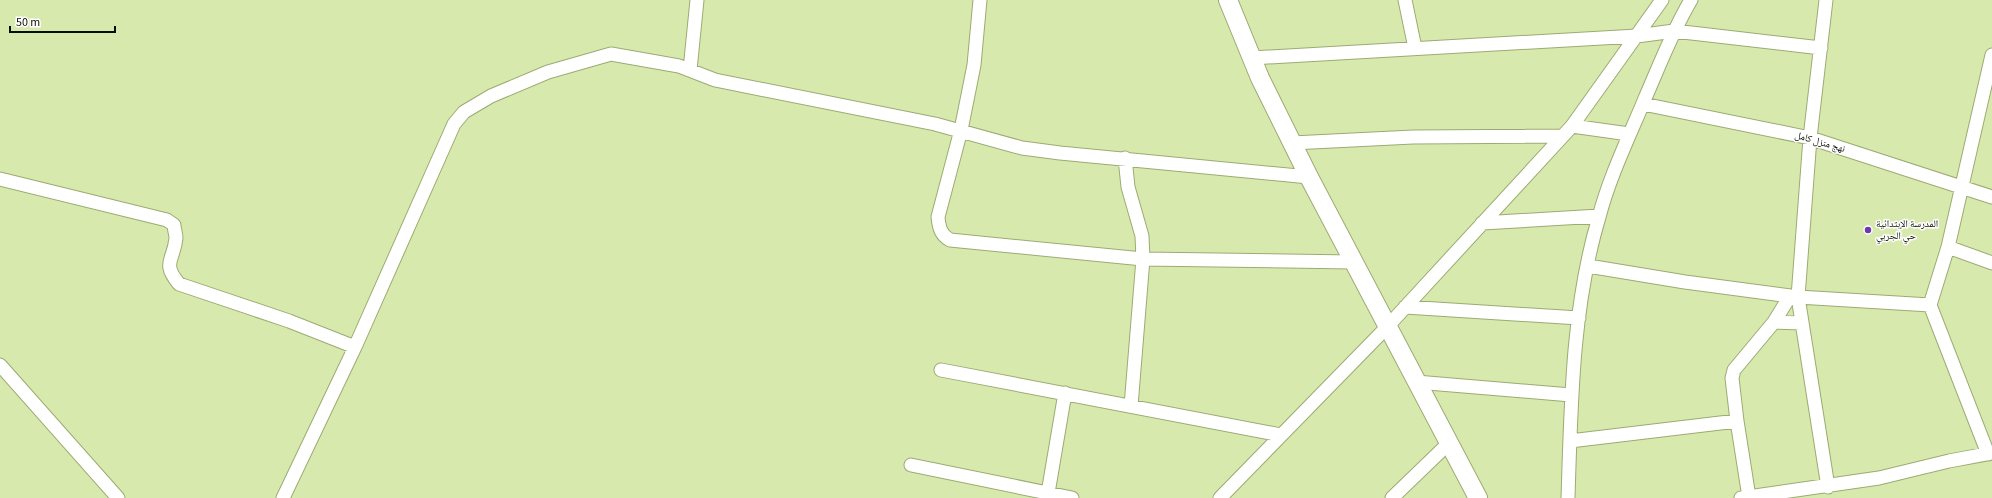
<svg xmlns="http://www.w3.org/2000/svg" width="1992" height="498" font-family="'Source Sans 3','Noto Naskh Arabic',sans-serif">
<style>
.lines{fill:none;stroke-linecap:round;stroke-linejoin:round}
.street-casing{stroke:#9cab72;stroke-width:15}
.secondary-casing{stroke:#9cab72;stroke-width:20}
.street{stroke:#fff;stroke-width:13}
.secondary{stroke:#fff;stroke-width:18}
.poi-dot{fill:#6f38ae;stroke:#fff;stroke-width:1.5}
.labels{text-anchor:middle;dominant-baseline:central;stroke-width:3;stroke-linejoin:round;paint-order:stroke}
.street-label{font-size:10px;fill:#090e00;stroke:#fff}
.poi-label{font-size:10px;fill:#090e00;stroke:#fff;text-anchor:start}
</style>
<rect width="100%" height="100%" fill="#d8e9ae"/>
<g class="lines">
<!-- street casing -->
<g class="street-casing">
<path id="street" d="M980,0L974,65L961,130L938,217C939,228 941,235 950,240L1143,259L1353,262
M1405,0L1415,48
M1826,0L1810,138L1798,297L1828,487
M1252,58L1637,36L1674,31L1821,48
M690,70L697,0
M1643,104L1810,138L1992,197
M1572,126L1629,134
M1292,143L1413,137L1562,136
M1125,158L1128,187L1142,236L1143,259L1131,406
M0,179L167,220L174,225C174,229 176,234 176,238C174,261 161,262 179,284L289,321L355,347
M1482,223L1599,216
M1948,247L1992,263
M1588,266L1685,282L1798,297L1930,305
M1405,307L1579,318
M1774,322L1802,323
M0,365L118,498
M941,370L1281,435
M1416,382L1571,395
M1570,441L1737,421
M1988,454L1930,305L1948,247L1992,55
M911,465L1072,498
M1048,493L1065,393
M1749,497L1737,421L1732,378L1734,370L1774,322L1790,296
M283,498L355,347L454,124L464,112L491,96L548,72L611,54L679,66L715,80L935,124L1022,148L1060,153L1309,177
M1220,498L1387,327L1572,126L1662,0
M1392,498L1449,443
M1568,498C1571,404 1572,307 1599,217C1610,175 1630,135 1646,96C1660,64 1673,30 1691,0
M1741,498L1879,478L1949,461L1992,453"/>
</g>
<!-- secondary casing -->
<g class="secondary-casing">
<path id="secondary" d="M1228,0L1260,78L1309,177L1478,498"/>
</g>
<!-- street -->
<use href="#street" class="street"/>
<!-- secondary -->
<use href="#secondary" class="secondary"/>
</g>
<!-- markers -->
<circle class="poi-dot" cx="1868" cy="230" r="4"/>
<g class="labels">
<!-- street labels -->
<g class="street-label">
<text transform="translate(1820 142) rotate(16)">نهج منزل كامل</text>
</g>
<!-- poi labels -->
<g class="poi-label">
<text x="1876" y="224">المدرسة الإبتدائية<tspan x="1876" dy="12">حي الجربي</tspan></text>
</g>
</g>
<!-- scale -->
<path d="M10 26v6h105v-6" fill="none" stroke="#090e00" stroke-width="2"/>
<text x="16" y="26" font-size="12" fill="#090e00" stroke="#ffffff" stroke-width="3" paint-order="stroke">50 m</text>
</svg>
